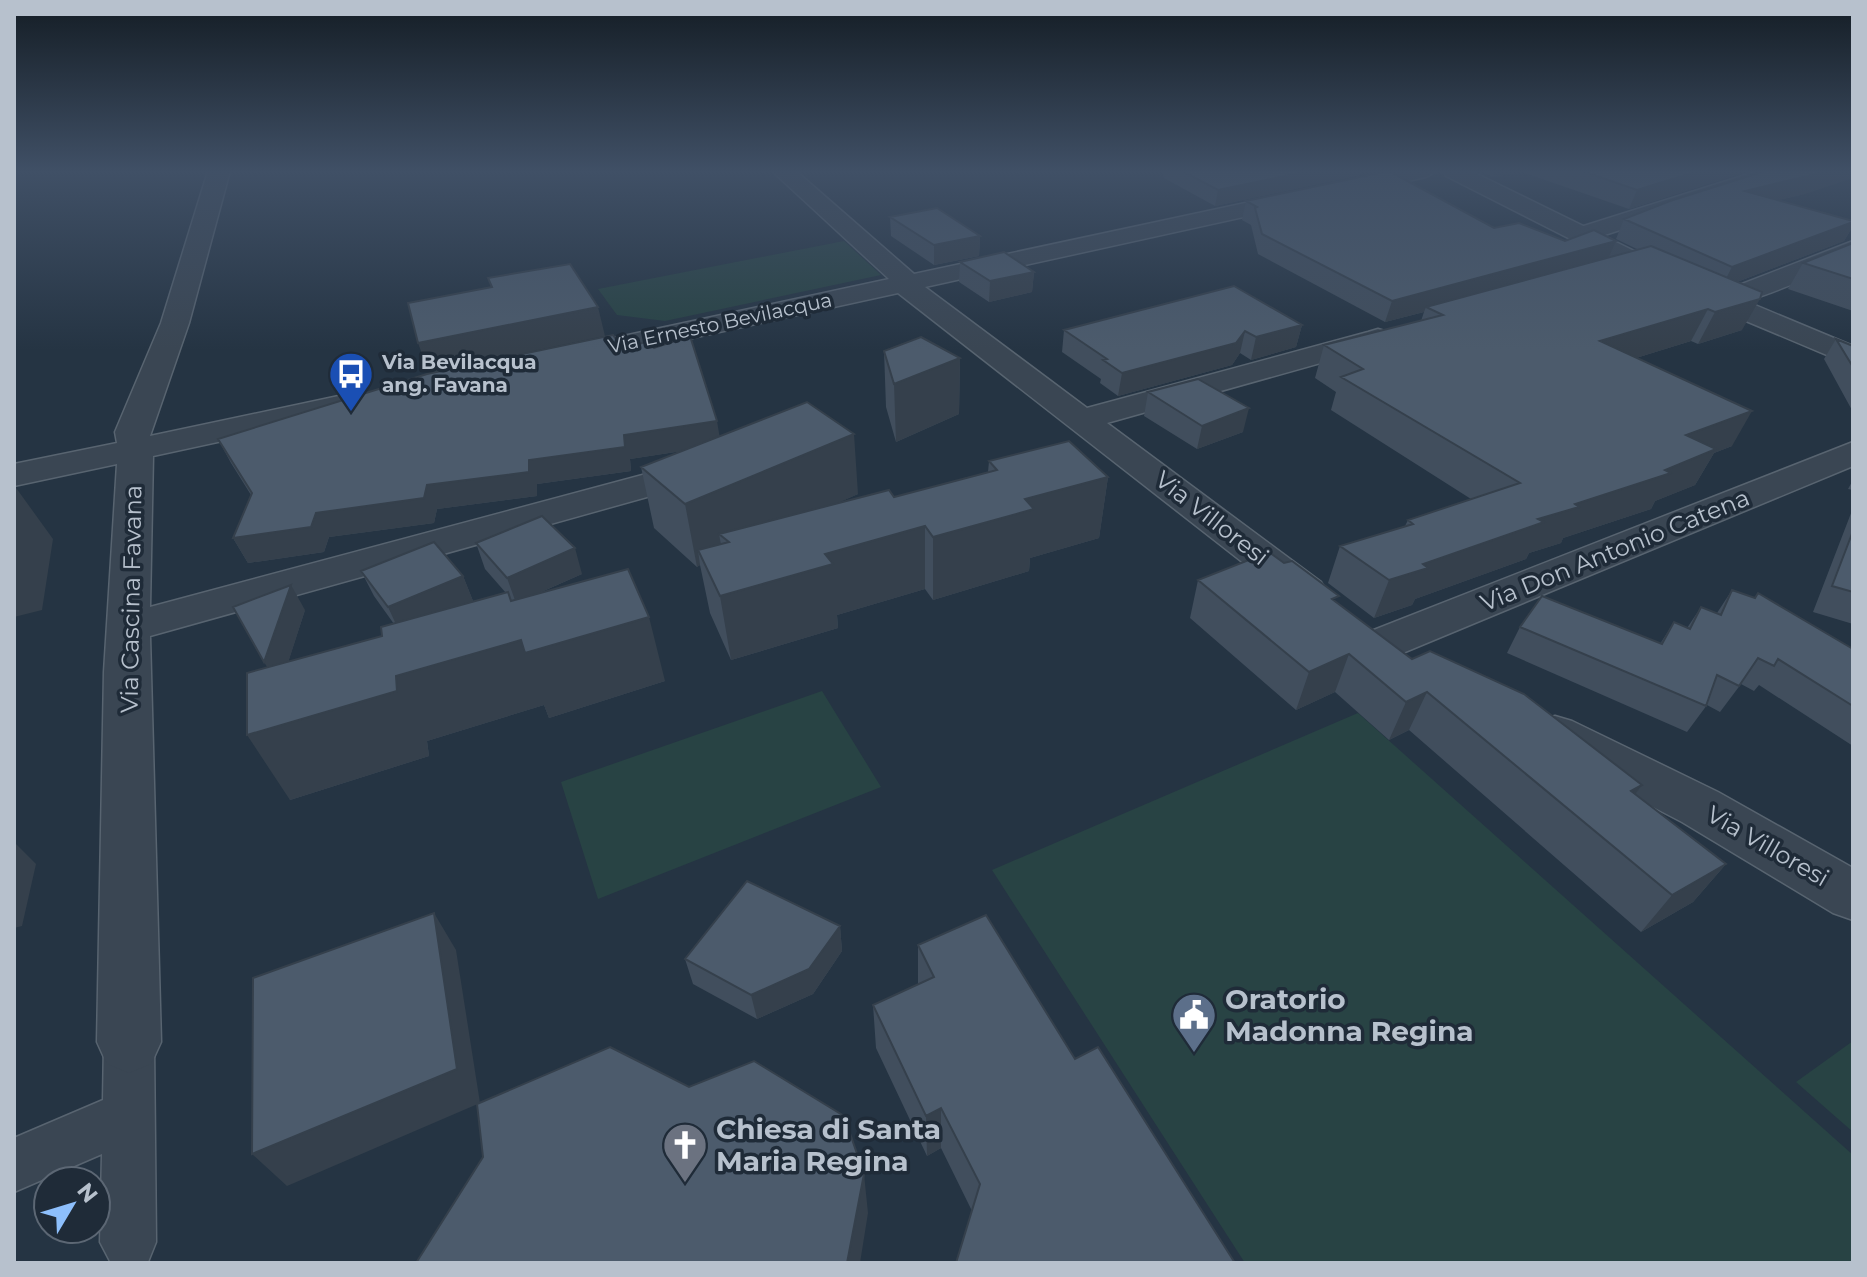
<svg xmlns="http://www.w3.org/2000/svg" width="1867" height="1277" font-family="Montserrat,sans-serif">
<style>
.green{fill:#284344}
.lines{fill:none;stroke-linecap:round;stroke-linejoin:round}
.pedestrian-casing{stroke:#586470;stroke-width:3}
.minor-casing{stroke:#586470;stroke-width:3}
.tertiary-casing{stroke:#586470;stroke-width:3}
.pedestrian{fill:#3a4653;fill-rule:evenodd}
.minor{fill:#3a4653;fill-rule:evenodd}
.tertiary{fill:#3a4653;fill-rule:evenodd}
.wall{fill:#414e5d}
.shaded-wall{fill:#35404c}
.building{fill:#4c5b6c;stroke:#35404c;stroke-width:2}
.labels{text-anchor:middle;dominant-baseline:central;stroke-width:7;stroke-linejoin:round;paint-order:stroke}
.far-street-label{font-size:20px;fill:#b7c1cd;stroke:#1f2b38}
.far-poi-label{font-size:20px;font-weight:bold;fill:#b7c1cd;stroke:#1f2b38;text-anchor:start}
.street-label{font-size:24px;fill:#b7c1cd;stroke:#1f2b38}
.near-poi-label{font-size:28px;font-weight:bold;fill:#b7c1cd;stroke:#1f2b38;text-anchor:start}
</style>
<rect width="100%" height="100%" fill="#253443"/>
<!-- green -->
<path class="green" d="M844,241L881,275L665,321L617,315L598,289Z
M822,691L881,787L598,899L561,782Z
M1358,713L1853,1155V1263H1245L992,870Z
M1853,1041V1132L1796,1082Z"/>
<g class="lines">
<!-- pedestrian casing -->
<g class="pedestrian-casing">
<path id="pedestrian" d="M129,1018L146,1025L154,1042L156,1242L148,1262L111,1263L100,1242L102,1154L14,1192V1138L103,1100L104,1042L112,1025Z"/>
</g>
<!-- minor casing -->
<g class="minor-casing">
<path id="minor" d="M208,171H230L189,323L150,436L348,394L360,397L364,404L360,411L348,414L153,456L150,607L702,459L715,462L720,470L715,478L150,636L161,1042L151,1064L129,1073L107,1064L97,1042L104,672L117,464L14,486V464L117,443L115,432L161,323Z
M772,171H796L914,274L1395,171H1437L1426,177L925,287L1087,408L1368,332L1378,329L1388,332L1393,338L1388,344L1107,423L1321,582L1327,591L1321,600L1306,604L1291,600L898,293L560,367L549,364L545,358L549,352L889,279Z
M1758,171H1791L1788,176L1589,240H1571L1568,235L1571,230Z
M1853,241V258C1821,271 1737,313 1707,306L1703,300L1707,294L1729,289Z
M1853,442V466L1393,657L1377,661L1361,657L1355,646L1361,635Z
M1555,716L1572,721L1718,792L1853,868V920L1833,913L1682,822L1538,747L1531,734L1538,721Z"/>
</g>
<!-- tertiary casing -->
<g class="tertiary-casing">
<path id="tertiary" d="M1443,171H1471L1683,275L1853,346V366L1665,287L1446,176Z"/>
</g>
<!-- pedestrian -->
<use href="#pedestrian" class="pedestrian"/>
<!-- minor -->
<use href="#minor" class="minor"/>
<!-- tertiary -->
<use href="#tertiary" class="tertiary"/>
</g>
<!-- wall -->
<path class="wall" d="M1162,171H1361L1360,175L1215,206L1164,178Z
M1480,171H1748L1629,209L1522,172L1493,177Z
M1805,194L1778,200L1853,221V226L1844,241L1737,282L1742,330L1698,344L1691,341L1636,358L1732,446L1714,453L1695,485L1655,501L1651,509L1563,538L1561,543L1529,553L1526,559L1415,599L1412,605L1374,618L1328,583L1340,546L1405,526L1408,520L1471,499L1331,410L1336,392L1315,378L1324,345L1421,321L1424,312L1385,322L1258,254L1251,225L1242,220L1246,201L1494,228L1565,241L1608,258L1639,250L1616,239L1624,219Z
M890,217L980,236L979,256L934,265L891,236Z
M1853,243V311L1788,289L1803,263Z
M960,262L1034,272L1032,292L989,302L959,282Z
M1302,325L1296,347L1251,360L1240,353L1232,365L1118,396L1100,383L1101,379L1062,352L1064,330Z
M1836,339L1853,346V412L1824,359Z
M623,349L719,436L858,494L837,503L894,497L988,472L989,461L1108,477L1099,538L1030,558L1029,571L933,600L925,589L837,615L838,628L731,660L710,613L700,565L697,567L654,528L641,467L682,451L630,459L631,471L537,484V496L437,509L434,523L329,537L324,552L248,563L233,538L251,495L231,463L218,439Z
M884,351L960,358L959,414L896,442L886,407Z
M1148,392L1243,432L1197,449L1144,416Z
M1853,480V490L1848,489Z
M1853,508V624L1813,612Z
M476,543L582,574L539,593L665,681L549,718L544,705L427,741L429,756L290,800L268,668L305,610L288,662L382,636L394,624L374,596L361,571L463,576L473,601L506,593L485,569Z
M1198,580L1337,603L1412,659L1642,785L1635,794L1726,864L1693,902L1641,932L1409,730L1389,740L1335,692L1296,710L1190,618Z
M1732,590L1754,598L1758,593L1853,649V746L1759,685L1754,691L1741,684L1720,712L1707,705L1687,732L1507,653L1520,627L1660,644L1674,622L1687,628L1701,607L1717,613Z
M840,926L842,951L813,994L757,1019L693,984L685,959Z
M918,945L1075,1059L972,1211L941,1148L927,1156L876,1048L873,1005L918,984Z"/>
<!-- shaded-wall -->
<path class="shaded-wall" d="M1309,171H1361L1360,175L1215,206L1218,190Z
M1495,171H1522L1493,177Z
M1698,171H1748L1629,209L1637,190Z
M1828,171H1853V178L1805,194L1735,210L1745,191Z
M1853,222V226L1844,241L1721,288L1732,267Z
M980,236L979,256L934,265V245Z
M1616,241L1607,261L1426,307L1424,312L1385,322L1392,301Z
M1034,272L1032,292L989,302L990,281Z
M1760,299L1742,330L1698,344L1715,312Z
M598,307L605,336L429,373L418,343Z
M1708,309L1691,341L1584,374L1600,341Z
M1302,325L1296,347L1251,360L1256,337Z
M1245,331L1240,353L1232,365L1118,396L1122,373Z
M960,358L959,414L896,442L894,384Z
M1249,408L1243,432L1197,449L1202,426Z
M1752,411L1732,446L1714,453L1695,485L1655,501L1651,509L1563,538L1561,543L1529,553L1526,559L1415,599L1412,605L1374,618L1389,580L1423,564L1575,504L1686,435Z
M717,421L721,445L630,459L631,471L537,484V496L437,509L434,523L329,537L324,552L248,563L233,538L316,513L624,435Z
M854,434L858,494L731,551L729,542L719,534L723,555L698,550L700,565L697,567L685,504Z
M1108,477L1099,538L1030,558L1029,571L933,600V537L1025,499Z
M14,485L53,539L42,610L14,617Z
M925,526V589L837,615L838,628L731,660L720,596L825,554Z
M575,548L582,574L516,603L507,578Z
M463,576L473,601L400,633L388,607Z
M291,585L305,610L280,688L264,662Z
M508,592L530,652L649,617L665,681L549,718L544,705L427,741L429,756L290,800L247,735L396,676L511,601Z
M1349,654L1335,692L1296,710L1309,672Z
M1427,692L1409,730L1389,740L1406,702Z
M1642,785L1614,823L1631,791Z
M14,842L36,864L22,926L14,928Z
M1726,864L1693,902L1641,932L1672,895Z
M434,913L456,950L480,1103L287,1186L252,1154Z
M840,926L842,951L813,994L757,1019L751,995Z
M941,1108V1148L927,1156L926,1116Z
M864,1174L868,1213L860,1263H847Z"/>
<!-- building -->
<path class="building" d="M1182,171H1309L1218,190Z
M1389,171L1494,228L1519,223L1565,241L1594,230L1616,241L1392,301L1262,234L1255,208L1257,207L1246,201Z
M1582,171H1698L1637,190Z
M1765,171H1828L1745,191L1853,221V222L1732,267L1624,219L1670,201Z
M937,208L980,236L934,245L890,217Z
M1853,243V279L1803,263Z
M1651,246L1762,292L1760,299L1715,312L1708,309L1600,341L1752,411L1686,435L1716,449L1665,470L1671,473L1575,504L1579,507L1538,519L1544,522L1423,564L1428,568L1389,580L1340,546L1413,524L1408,520L1520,483L1341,377L1363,369L1324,345L1443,315L1426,307Z
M1004,252L1034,272L990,281L960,262Z
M570,264L598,307L418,343L408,303L492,287L488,278Z
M1234,286L1302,325L1256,337L1245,331L1236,343L1122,373L1103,360L1107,359L1064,330Z
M613,335L623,349L645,342L654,348L690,336L717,421L624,435L625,447L529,460V472L427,485L424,498L316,513L311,527L233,538L252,493L218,439L427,374Z
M921,337L960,358L894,384L884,351Z
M1836,339L1853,346V367Z
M1198,379L1249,408L1202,426L1148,392Z
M807,402L854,434L685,504L641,467Z
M1069,441L1108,477L1025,499L1034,509L933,537L925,526L825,554L833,564L720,596L698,550L729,542L719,534L889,490L894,497L997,470L989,461Z
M542,516L575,548L507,578L476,543Z
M1853,531V592L1832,586Z
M434,542L463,576L388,607L361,571Z
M1269,552L1284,563L1292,561L1339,596L1332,599L1412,659L1430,651L1524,694L1642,785L1631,791L1726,864L1672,895L1427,692L1406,702L1349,654L1309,672L1198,580Z
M628,569L649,617L525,653L521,640L396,676L397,691L247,735V673L382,636L381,627L508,592L511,601Z
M291,585L264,662L233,607Z
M1732,590L1755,598L1758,593L1853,649V706L1778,659L1774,666L1758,658L1739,686L1717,675L1706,706L1520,627L1542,596L1662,644L1674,622L1690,629L1701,607L1721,615Z
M747,881L840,926L809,969L751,995L685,959Z
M434,913L457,1069L252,1154L253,978Z
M986,915L1075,1059L1098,1047L1235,1263H956L980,1184L941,1108L926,1116L873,1005L934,977L918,945Z
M610,1047L689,1087L754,1061L844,1116L864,1174L847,1263H416L483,1157L477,1104Z"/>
<!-- sky -->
<linearGradient id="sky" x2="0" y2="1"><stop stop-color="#141d25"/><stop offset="0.49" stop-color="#405066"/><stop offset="1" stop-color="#405066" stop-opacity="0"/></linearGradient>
<rect width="1867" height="350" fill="url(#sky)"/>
<!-- icons -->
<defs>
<g id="bus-pin" transform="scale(2.3)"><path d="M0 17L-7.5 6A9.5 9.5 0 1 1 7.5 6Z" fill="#1a4fb4" stroke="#1f2b38"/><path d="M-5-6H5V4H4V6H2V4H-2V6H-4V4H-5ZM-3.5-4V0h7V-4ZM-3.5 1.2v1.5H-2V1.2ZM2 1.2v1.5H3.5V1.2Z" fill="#fff"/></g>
<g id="civic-pin" transform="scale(2.3)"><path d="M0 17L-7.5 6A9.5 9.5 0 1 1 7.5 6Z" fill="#5c6f8a" stroke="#1f2b38"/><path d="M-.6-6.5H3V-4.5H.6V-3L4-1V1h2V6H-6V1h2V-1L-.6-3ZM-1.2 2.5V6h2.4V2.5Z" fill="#fff"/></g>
<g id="church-pin" transform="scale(2.3)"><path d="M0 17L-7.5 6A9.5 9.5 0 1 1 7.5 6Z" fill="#6b7280" stroke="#1f2b38"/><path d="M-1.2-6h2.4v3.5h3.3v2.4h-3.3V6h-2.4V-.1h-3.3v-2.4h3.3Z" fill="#fff"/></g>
</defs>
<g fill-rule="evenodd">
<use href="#bus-pin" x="351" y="374"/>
<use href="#civic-pin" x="1194" y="1015"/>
<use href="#church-pin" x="685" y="1145"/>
</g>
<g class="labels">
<!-- far-street labels -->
<g class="far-street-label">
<text transform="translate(720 323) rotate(-12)">Via Ernesto Bevilacqua</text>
</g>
<!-- far-poi labels -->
<g class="far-poi-label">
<text x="382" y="362">Via Bevilacqua<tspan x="382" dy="23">ang. Favana</tspan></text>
</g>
<!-- street labels -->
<g class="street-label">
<text transform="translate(1212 518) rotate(38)">Via Villoresi</text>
<text transform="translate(1615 550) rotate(-22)">Via Don Antonio Catena</text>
<text transform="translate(131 599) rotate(-89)">Via Cascina Favana</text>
<text transform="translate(1768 846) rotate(30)">Via Villoresi</text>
</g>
<!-- near-poi labels -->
<g class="near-poi-label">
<text x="1225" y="999">Oratorio<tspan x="1225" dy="32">Madonna Regina</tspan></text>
<text x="716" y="1129">Chiesa di Santa<tspan x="716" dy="32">Maria Regina</tspan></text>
</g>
</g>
<!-- border -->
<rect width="1867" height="1277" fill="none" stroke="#b7c1cd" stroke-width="32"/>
<!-- north arrow -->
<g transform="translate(72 1205) rotate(52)"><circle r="38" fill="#1f2b38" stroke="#5c6774" stroke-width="2"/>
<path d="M0-6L14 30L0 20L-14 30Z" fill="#8dbffc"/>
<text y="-12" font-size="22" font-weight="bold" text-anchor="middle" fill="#b7c1cd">N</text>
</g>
</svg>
